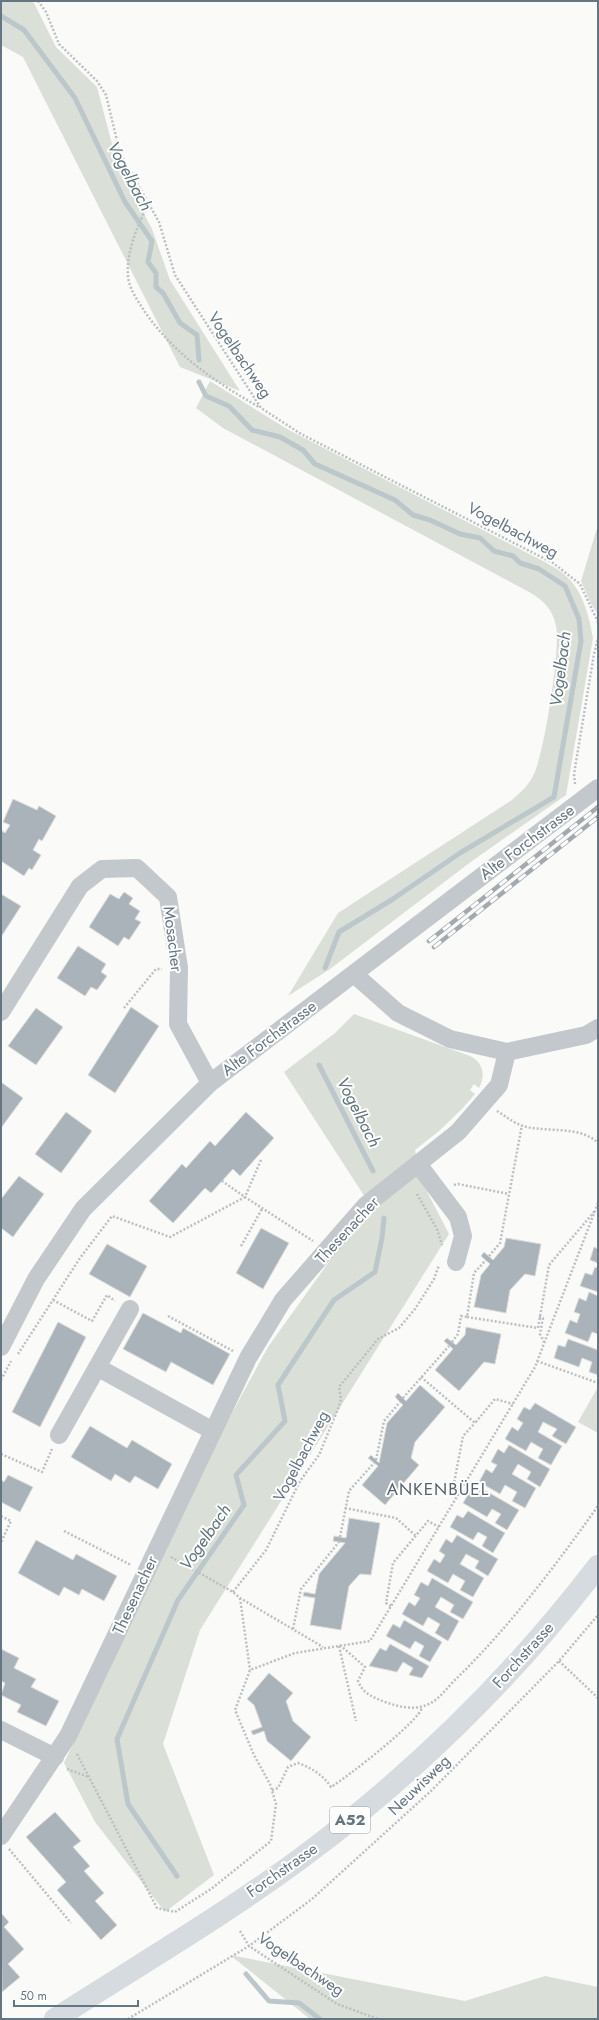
<svg xmlns="http://www.w3.org/2000/svg" width="599" height="2020" font-family="Jost,sans-serif">
<style>
.green{fill:#dadfd7}
.lines{fill:none;stroke-linecap:round;stroke-linejoin:round}
.stream{stroke:#bbc7cb;stroke-width:5}
.building{fill:#aab3b9;stroke:#dcdcda}
.path{stroke:#bbbfc2;stroke-width:2.5;stroke-dasharray:2 2;stroke-linecap:butt}
.minor{stroke:#c3c8cc;stroke-width:18}
.highway{stroke:#d6dbdf;stroke-width:22}
.rail-casing{stroke:#a2aab0;stroke-width:4.5}
.rail{stroke:#fff;stroke-width:3;stroke-dasharray:9;stroke-linecap:butt}
.labels{text-anchor:middle;dominant-baseline:central;stroke-width:4;stroke-linejoin:round;paint-order:stroke}
.shield{fill:#fff;stroke:#939fa8;stroke-width:1}
.shield-label{font-size:15px;font-weight:bold;fill:#657683}
.street-label{font-size:16px;fill:#657683;stroke:#fff}
.water-label{font-size:17px;font-style:italic;fill:#60757c;stroke:#fff}
.neighbourhood-label{font-size:17px;letter-spacing:1px;fill:#57646e;stroke:#fff}
</style>
<rect width="100%" height="100%" fill="#fafaf8"/>
<!-- green -->
<path class="green" d="M1,1H31L34,3L56,47L97,87L117,163L152,229L170,280L240,391L180,367L23,57L1,45Z
M210,381L287,429L543,561C550,565 560,570 566,576C583,591 589,616 593,638L566,795L472,861L330,969L288,996L338,913L512,800C521,792 529,785 534,774C544,753 561,648 556,626C553,610 544,601 531,593L223,428L196,408Z
M598,525V614L591,604L581,581Z
M354,1014L470,1056C483,1063 486,1074 479,1088L474,1084L470,1090L475,1094L462,1109L439,1131L415,1150L421,1180L449,1234L200,1630L163,1744L214,1875L165,1912L95,1822L64,1763L221,1433L268,1347L336,1252L374,1211L284,1072L335,1033Z
M598,1387V1433L578,1422Z
M230,1955L465,2001L545,1976L598,1987V2019H310Z"/>
<g class="lines">
<!-- stream -->
<path class="stream" d="M1,16L24,30L75,98L125,202L152,241L148,262L156,273V287L163,293L180,323L197,335L199,360
M199,382L206,396L229,406L252,430L280,437L303,450L315,464L395,500L413,515L430,520L460,534L480,538L494,551L513,556L520,563L539,569L565,586L579,619L581,641L554,797L460,853L393,899L339,932L325,968
M319,1065L373,1171
M177,1876L128,1804L117,1739L178,1600L244,1505L236,1475L285,1421L278,1385L334,1300L375,1272L382,1238L384,1218
M246,1974L269,2001L299,2003L320,2019"/>
</g>
<!-- building -->
<path class="building" d="M13,799L37,810L39,806L56,816L42,841L39,839L33,850L41,855L32,870L29,868L24,876L1,861V830L5,833L10,825L3,822Z
M124,892L133,898L129,904L140,911L135,919L141,922L129,940L124,937L118,946L89,927L110,894L119,899Z
M1,894L21,906L1,937Z
M78,946L106,964L101,972L107,976L97,990L91,987L85,996L57,978Z
M131,1007L159,1026L115,1093L88,1075Z
M36,1008L63,1027L36,1065L8,1046Z
M1,1082L23,1098L1,1128Z
M66,1112L92,1131L61,1173L35,1154Z
M246,1112L274,1138L240,1176L233,1169L211,1193L205,1188L173,1223L149,1201L182,1164L186,1168L210,1141L215,1146Z
M19,1176L44,1194L13,1237L1,1228V1199Z
M261,1228L289,1243L263,1289L236,1273Z
M506,1238L541,1244L535,1276L525,1274L510,1290L506,1313L474,1307L481,1275L490,1264L481,1256L484,1252L493,1260L504,1247Z
M107,1244L147,1266L130,1297L89,1274Z
M594,1247L598,1249V1263L590,1260Z
M595,1267L598,1268V1292L580,1286L585,1273L592,1275Z
M589,1292L598,1296V1334L592,1332L588,1342L565,1333L570,1320L577,1323L580,1314L574,1312L579,1298L586,1301Z
M143,1313L181,1333L183,1328L230,1354L213,1385L171,1362L166,1372L123,1349Z
M58,1322L86,1337L40,1427L12,1412Z
M466,1327L501,1334L495,1364L484,1362L459,1391L435,1370L453,1349L444,1341L447,1338L456,1345L465,1335Z
M568,1339L598,1350V1375L589,1372L592,1362L582,1358L579,1367L554,1358L558,1345L565,1347Z
M420,1385L445,1407L415,1442L411,1458L419,1465L385,1505L362,1485L378,1466L368,1458L371,1455L379,1463L387,1423L403,1405L395,1397L398,1393L406,1401Z
M535,1403L576,1427L566,1444L552,1436L557,1429L543,1422L538,1432L562,1446L551,1465L538,1458L543,1449L531,1442L526,1451L505,1439L512,1427L518,1431L523,1423L517,1419L524,1407L530,1410Z
M90,1426L127,1448L132,1440L172,1464L158,1489L135,1476L130,1483L115,1474L111,1481L71,1457Z
M509,1445L550,1469L540,1487L527,1479L531,1472L518,1464L512,1474L536,1488L525,1508L512,1501L517,1492L505,1485L500,1494L479,1482L486,1469L492,1473L497,1465L491,1462L498,1449L504,1453Z
M8,1475L33,1487L20,1512L1,1502V1480L4,1482Z
M481,1488L519,1510L507,1530L495,1523L501,1514L492,1509L487,1517L463,1503L470,1491L477,1495Z
M468,1511L505,1533L493,1553L482,1546L487,1537L478,1532L473,1540L450,1527L457,1515L463,1518Z
M349,1518L380,1523L371,1575L360,1574L349,1586L341,1630L310,1625L315,1598L303,1596L304,1592L315,1594L319,1574L345,1543L333,1541L334,1536L346,1538Z
M457,1535L498,1559L488,1576L475,1568L479,1561L466,1554L460,1564L484,1578L473,1597L460,1590L465,1581L453,1574L448,1583L427,1571L434,1559L440,1563L445,1555L439,1551L446,1539L452,1543Z
M36,1540L73,1560L76,1554L117,1576L104,1601L82,1589L79,1595L64,1587L59,1596L18,1573Z
M432,1578L473,1602L463,1619L450,1612L454,1605L441,1597L435,1607L459,1621L448,1641L435,1633L440,1624L428,1617L423,1626L402,1614L409,1602L415,1606L420,1598L414,1595L421,1582L428,1586Z
M404,1620L442,1642L430,1662L419,1656L424,1646L415,1641L410,1649L386,1636L393,1624L400,1628Z
M390,1644L429,1666L422,1678L409,1675L413,1668L403,1662L397,1672L369,1666L380,1648L386,1651Z
M1,1649L19,1658L14,1668L36,1679L31,1687L59,1701L46,1726L17,1712L21,1705L1,1695L5,1683L1,1681Z
M269,1673L293,1693L286,1701L293,1721L311,1737L291,1761L267,1741L264,1731L253,1735L251,1731L262,1727L254,1705L247,1699Z
M55,1812L81,1841L73,1847L90,1866L84,1871L104,1893L95,1901L117,1925L101,1940L57,1890L66,1882L26,1837Z
M1,1913L9,1922L4,1927L24,1949L8,1964L20,1977L2,1992Z"/>
<g class="lines">
<!-- path -->
<path class="path" d="M38,1L46,12L59,44L97,81L106,95L120,153L159,222L175,275L261,408L301,434L553,563L580,584L598,622
M149,203C138,224 126,252 128,276C129,289 138,301 145,312C175,355 214,381 259,407
M575,784L574,774L594,654L598,639
M124,1008L156,969H162
M497,1111C507,1117 516,1125 527,1127C549,1132 581,1126 598,1143
M261,1160L245,1197L313,1241
M454,1185L458,1184L509,1194
M417,1194L437,1229L442,1245
M241,1246L262,1209
M489,1256L500,1243L522,1125
M53,1300L92,1321L107,1295L115,1301
M168,1316L233,1351
M467,1317L538,1328L549,1265L594,1212
M539,1317L543,1318L540,1334L544,1342
M452,1342L458,1334L461,1316L467,1317L474,1273L486,1260
M18,1354L80,1258L112,1216L170,1237L245,1197L222,1181
M537,1361L598,1383
M421,1377L475,1423L495,1399L513,1404
M1,1380L11,1361
M403,1398L449,1346
M1,1454L42,1472L52,1449
M376,1460L384,1421L400,1402
M460,1492L454,1483L463,1436L475,1423
M345,1508L396,1518L416,1536
M1,1516L11,1521L1,1542
M64,1531L131,1565
M340,1537L349,1491L374,1463
M171,1557L233,1592L240,1598L323,1647
M233,1592L266,1550L300,1481L319,1455L338,1409L341,1400L339,1387L378,1339L399,1328L415,1309L434,1279L439,1265
M240,1598L250,1670
M391,1606L386,1603L393,1563L428,1521L439,1527
M293,1629L301,1589L339,1542
M340,1645L365,1667L358,1681C363,1694 373,1697 385,1702C400,1707 414,1711 429,1704C440,1699 449,1685 458,1677C511,1625 555,1566 598,1506
M339,1646L356,1721
M559,1661L598,1698
M77,1754L157,1908L175,1912L211,1889L271,1841L276,1804L270,1784L254,1755L235,1710L250,1670L295,1653L370,1641L535,1367L598,1203
M67,1769L89,1777
M272,1790L278,1788L288,1767L298,1763C312,1768 323,1775 331,1787C346,1778 421,1720 422,1707
M9,1849L71,1923
M240,1931L249,1946L337,2004L378,2019
M128,2019L249,1946L312,1899L431,1791L559,1661L598,1615"/>
<!-- minor -->
<path class="minor" d="M354,974L398,1013L450,1039L507,1052L586,1035L598,1028
M1,1012L80,886L102,869L137,868L168,897L179,968L178,1024L210,1083
M418,1164L458,1217L463,1236L456,1262
M1,1347L36,1279L83,1209L210,1083L598,788
M97,1367L213,1431
M59,1435L130,1309
M1,1730L55,1757
M1,1836L68,1736L248,1358L283,1300L366,1205L458,1132L499,1085L507,1052"/>
<!-- highway -->
<path class="highway" d="M55,2019C137,1966 221,1917 300,1859C412,1776 513,1677 598,1566"/>
<!-- rail casing -->
<g class="rail-casing">
<path id="rail" d="M429,941L598,807
M434,947L598,817"/>
</g>
<!-- rail -->
<use href="#rail" class="rail"/>
</g>
<g class="labels">
<!-- shield labels -->
<rect class="shield" x="330" y="1807" width="40" height="26" rx="3"/>
<g class="shield-label">
<text x="350" y="1820">A52</text>
</g>
<!-- street labels -->
<g class="street-label">
<text transform="translate(240 355) rotate(56)">Vogelbachweg</text>
<text transform="translate(513 530) rotate(28)">Vogelbachweg</text>
<text transform="translate(527 842) rotate(-37)">Alte Forchstrasse</text>
<text transform="translate(173 939) rotate(83)">Mosacher</text>
<text transform="translate(269 1038) rotate(-37)">Alte Forchstrasse</text>
<text transform="translate(347 1230) rotate(-47)">Thesenacher</text>
<text transform="translate(301 1456) rotate(-62)">Vogelbachweg</text>
<text transform="translate(135 1595) rotate(-65)">Thesenacher</text>
<text transform="translate(523 1655) rotate(-48)">Forchstrasse</text>
<text transform="translate(419 1785) rotate(-44)">Neuwisweg</text>
<text transform="translate(282 1870) rotate(-35)">Forchstrasse</text>
<text transform="translate(301 1964) rotate(34)">Vogelbachweg</text>
</g>
<!-- water labels -->
<g class="water-label">
<text transform="translate(130 176) rotate(62)">Vogelbach</text>
<text transform="translate(560 669) rotate(-83)">Vogelbach</text>
<text transform="translate(359 1112) rotate(63)">Vogelbach</text>
<text transform="translate(205 1537) rotate(-55)">Vogelbach</text>
</g>
<!-- neighbourhood labels -->
<g class="neighbourhood-label">
<text x="438" y="1489">ANKENBÜEL</text>
</g>
</g>
<!-- border -->
<rect width="599" height="2020" fill="none" stroke="#657683" stroke-width="4"/>
<!-- scale -->
<path d="M14 2000v6h124v-6" fill="none" stroke="#657683" stroke-width="2"/>
<text x="20" y="2000" font-size="12" fill="#657683" stroke="#ffffff" stroke-width="3" paint-order="stroke">50 m</text>
</svg>
